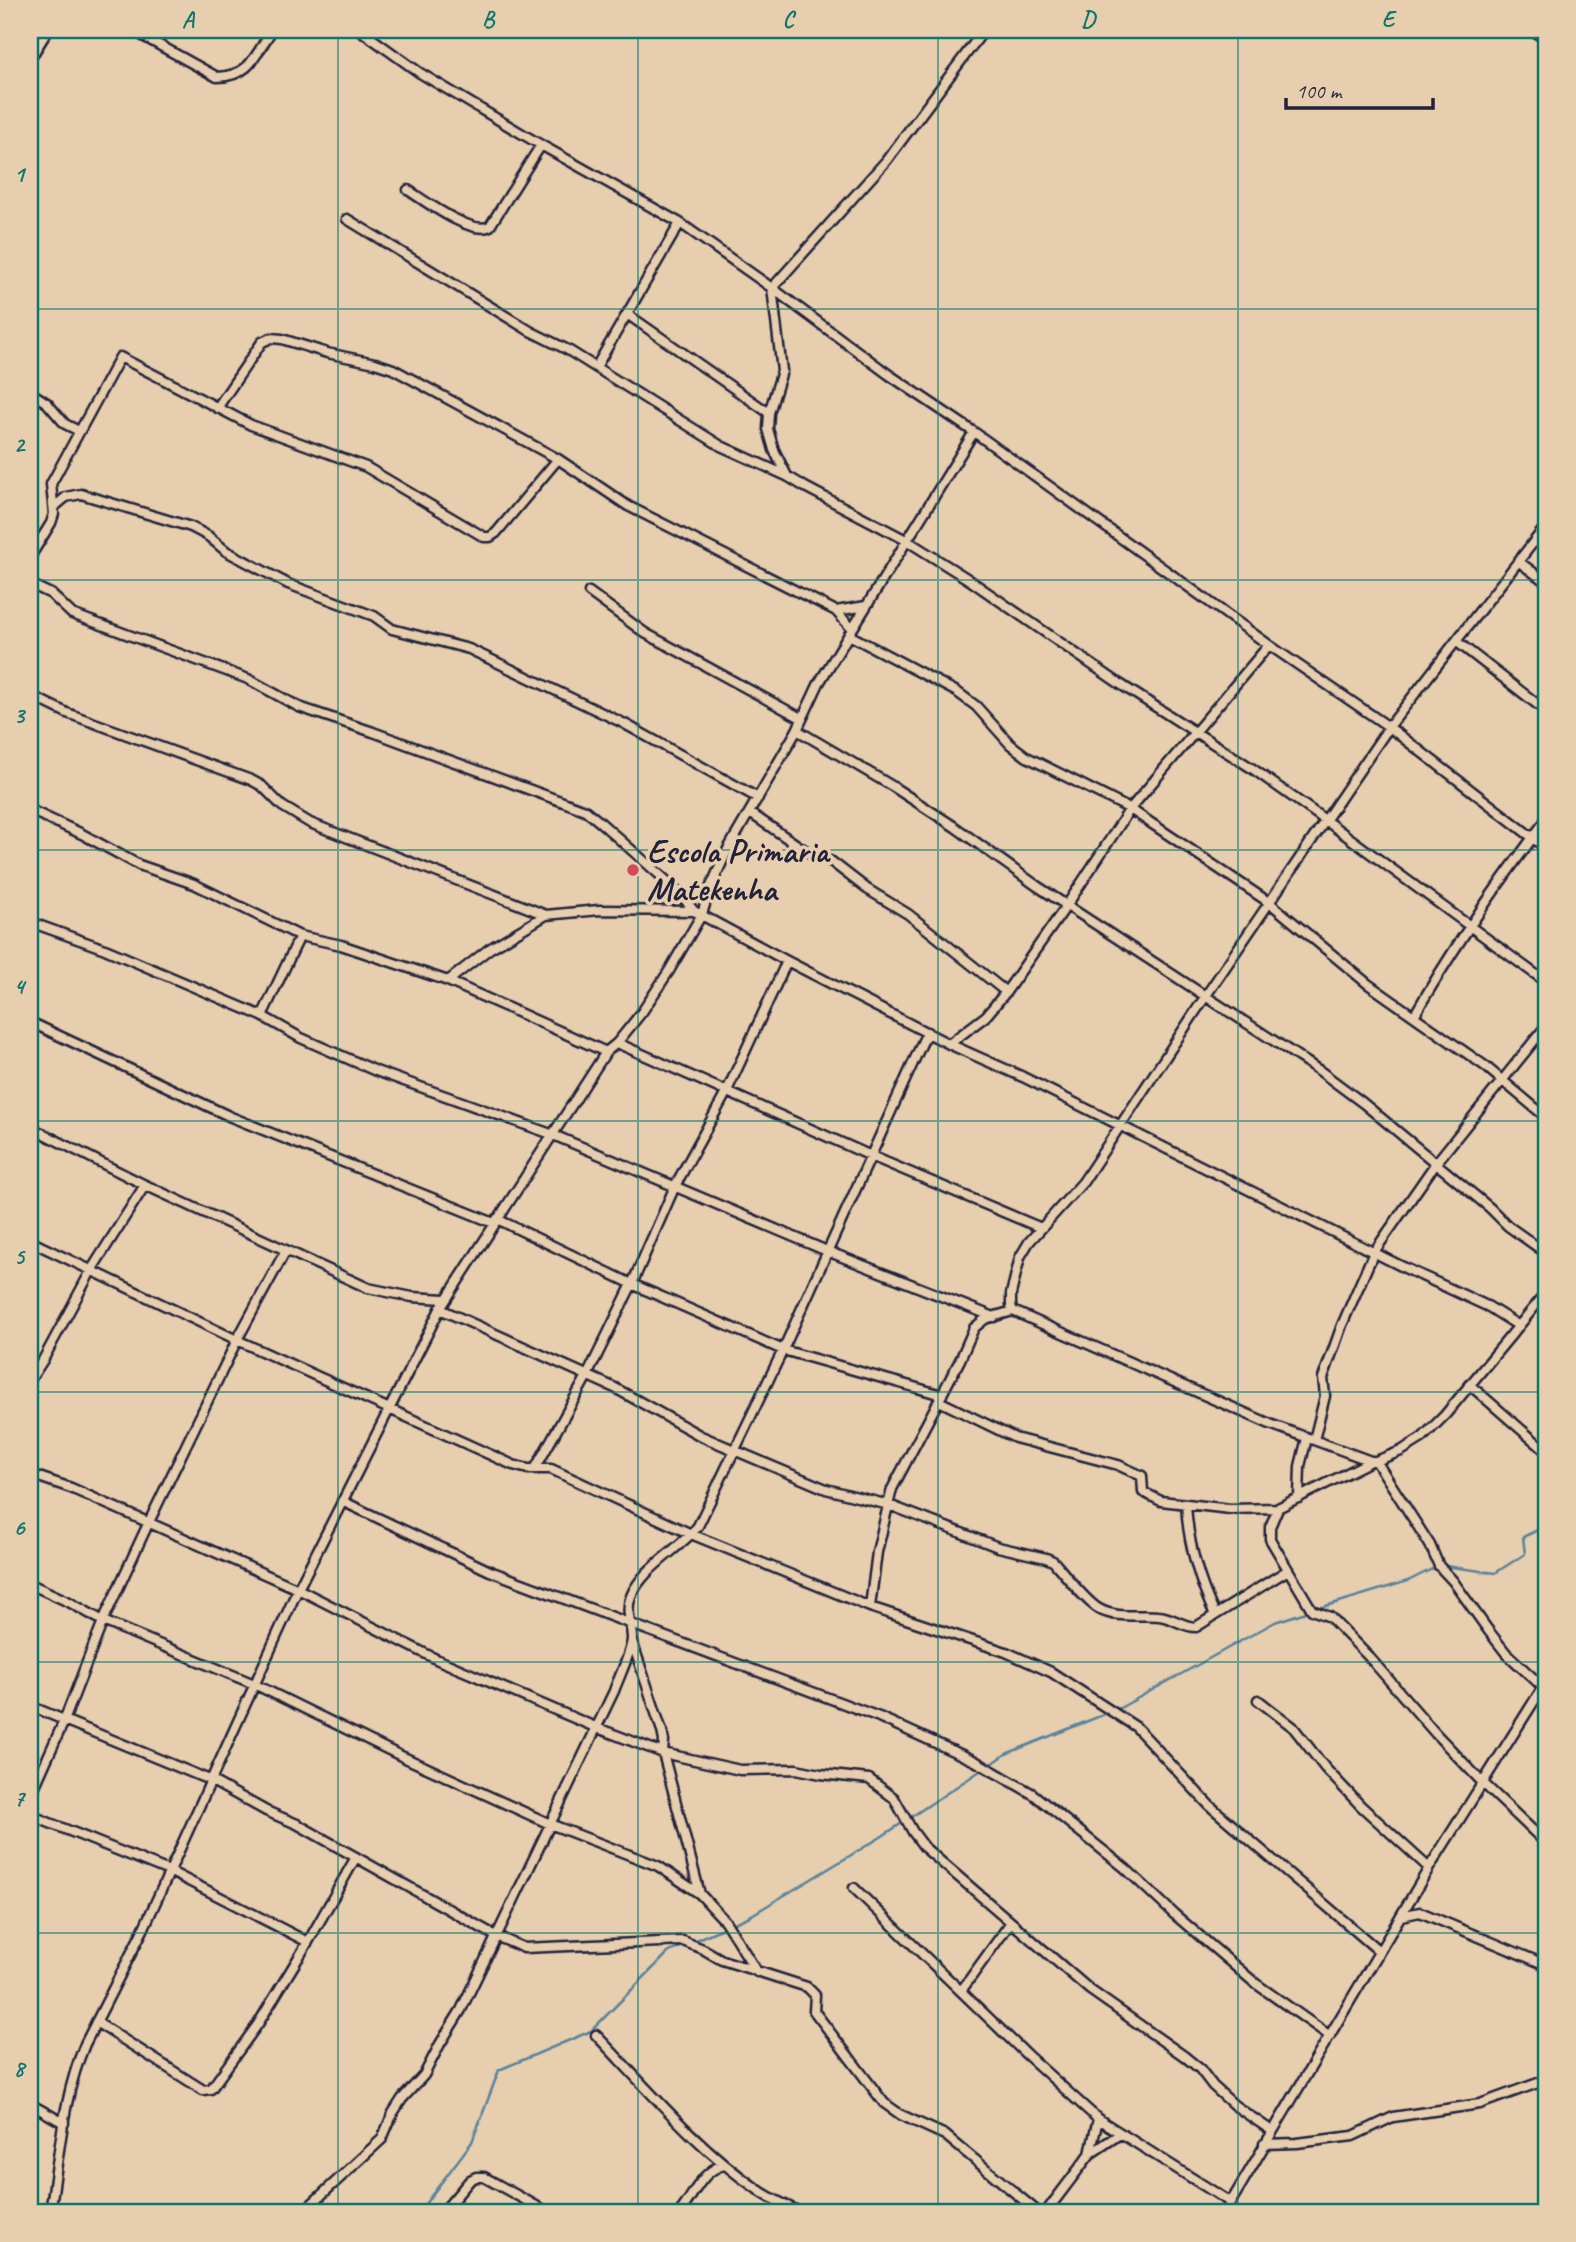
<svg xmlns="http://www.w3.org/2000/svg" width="1576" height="2242" font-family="Caveat,sans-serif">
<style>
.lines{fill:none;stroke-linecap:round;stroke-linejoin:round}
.stream{stroke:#59839d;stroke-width:2.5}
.street-casing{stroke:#22223b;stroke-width:13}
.secondary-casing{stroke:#22223b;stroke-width:18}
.street{stroke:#e7ceaf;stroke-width:8}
.secondary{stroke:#e7ceaf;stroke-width:12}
.grid{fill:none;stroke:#0f766e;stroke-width:2;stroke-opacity:0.55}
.poi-dot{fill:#d1495b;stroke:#e7ceaf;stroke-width:2.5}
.labels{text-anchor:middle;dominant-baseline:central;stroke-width:7;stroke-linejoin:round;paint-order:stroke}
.poi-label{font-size:33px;font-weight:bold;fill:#22223b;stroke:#e7ceaf;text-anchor:start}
.neatline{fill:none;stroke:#0f766e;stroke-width:2.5}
.grid-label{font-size:23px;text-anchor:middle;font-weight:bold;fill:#0f766e}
</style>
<rect width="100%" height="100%" fill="#e7ceaf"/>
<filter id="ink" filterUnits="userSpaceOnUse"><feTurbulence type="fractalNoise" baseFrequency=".0143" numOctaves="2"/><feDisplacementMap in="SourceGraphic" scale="14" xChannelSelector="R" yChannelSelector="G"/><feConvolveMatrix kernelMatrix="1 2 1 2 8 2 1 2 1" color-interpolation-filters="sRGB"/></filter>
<g filter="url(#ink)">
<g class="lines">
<!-- stream -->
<path class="stream" d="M1445,1566L1495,1573L1525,1554L1523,1537L1546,1526
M1316,1609L1408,1581L1438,1566
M989,1766L1006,1754L1120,1708L1275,1622L1309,1611
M691,1942L750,1916L881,1837L983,1769
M415,2212L425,2204L472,2142L499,2070L591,2031L669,1952L685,1945"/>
<!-- street casing -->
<g class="street-casing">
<path id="street" d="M132,30L217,77C251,76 255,55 272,30
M360,30L420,73L541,145L680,223L772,288L888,374L974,432L1269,645L1389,727L1546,848
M30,59L48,30
M408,190C425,201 472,236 490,226L541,145
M347,219L530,331L568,350L721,446L787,476L805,487L906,540L968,579L1120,684L1253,769L1325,820L1546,982
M627,314L769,413
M596,367L680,223
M30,392L47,403L65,424L79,431
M217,408L262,342L271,338L282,339L327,353L375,363L393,369L558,459L628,506L836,611L852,629
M787,476L774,450L768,429L769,413L782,371L772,288L886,161L984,30
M54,507L66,497L81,494L191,527L208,536L226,551L288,584L374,616L392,629L469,649L623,723L758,798
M30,557L51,523L54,514L51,484L120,357L251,425L366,467L484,537H490L496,533L558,459
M1518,561L1546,582
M30,584L51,594L72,614L248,679L299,707L373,732L585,810L601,823L678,891L694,911
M589,592L645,633L801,718
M836,611L866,606
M849,635L957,692L976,706L1010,744L1027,757L1130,809L1270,903L1368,984L1485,1066L1546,1117
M1456,641L1546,711
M30,695L67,713L251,780L262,786L282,806L310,823L546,915
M797,730L892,786L955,827L1037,886L1320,1071L1363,1103L1490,1208L1508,1226L1546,1253
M30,810L82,834L139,865L194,884L300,936L341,945L448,981L606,1052
M750,813L806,851L832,862L867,889L908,914L1006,992
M30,922L105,949L262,1016L301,1038L376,1071L551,1134L827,1251L994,1317
M448,981L489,949L546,915L599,910L694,911L787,961L949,1044L1023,1077L1403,1267L1489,1307L1519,1326
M262,1016L300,936
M1414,1016C1453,948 1498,883 1546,820
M30,1022L231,1117L494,1223
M617,1043L871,1156L1041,1228
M949,1044L986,1016L1006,992L1067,905L1130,809L1269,645
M30,1127L145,1185L368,1288L412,1297L445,1299
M497,1219L632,1284L783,1350L942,1395
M30,1241L237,1340L513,1465L528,1469H551L691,1534L870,1607L1006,1652L1051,1672L1136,1727L1209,1805L1379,1951
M440,1309L615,1388L701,1436L826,1489L889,1505L998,1547L1046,1558L1053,1561C1065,1574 1085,1601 1099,1609C1116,1619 1140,1614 1159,1616C1172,1617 1183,1627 1196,1627L1288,1570
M1013,1311L1011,1306V1294L1020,1257L1029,1242L1083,1182L1205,997L1389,727L1546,526
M30,1380L43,1360L92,1269L145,1185
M1470,1385L1546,1451
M939,1401L1015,1438L1118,1465L1142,1476L1143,1492L1161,1501L1230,1509L1278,1508L1371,1461H1376L1401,1451L1422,1438L1445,1415L1546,1293
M1314,1440L1325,1396L1323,1378L1342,1325L1374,1252L1436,1163L1546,1026
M1376,1461L1430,1545L1439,1566L1453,1581L1488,1630L1506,1653L1546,1690
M535,1469L587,1376L632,1284L675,1186L726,1093L787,961
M30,1474L71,1488L298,1589L436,1659L595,1727L663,1753L700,1894
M1299,1498L1300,1466L1307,1438
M342,1501L490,1571L879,1717L975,1761L1033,1794L1125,1868L1174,1914L1255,1983L1330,2036
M1186,1504C1188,1544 1198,1579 1215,1615
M1278,1508L1270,1527V1539L1312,1610L1330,1617L1369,1657L1436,1734L1482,1782L1546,1843
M30,1584L69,1602L103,1621L254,1684L401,1756L550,1824L658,1866L700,1894L725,1921L757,1972
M870,1607L877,1552L892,1489L960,1360L974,1328L985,1319L1013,1311L1270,1424L1371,1461
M632,1641L662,1731L664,1741L663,1753L740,1770L796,1769L821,1774L869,1779L894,1798L913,1832L925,1848L1090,1990L1184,2056L1200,2069L1213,2086L1234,2105L1272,2131
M1258,1700L1293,1727L1325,1768L1361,1806L1429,1868
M30,1706L212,1781L266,1811L297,1824L496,1936L524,1948L683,1941L703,1949L722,1960L807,1987L815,1995L814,2011L884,2103L901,2115L945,2135L1038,2212
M30,1797L64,1721L103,1621L148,1524L237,1340L286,1250
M30,1815L169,1871L308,1942
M854,1888L1027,2055L1098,2119L1230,2202
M1401,1916L1420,1912L1546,1965
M961,1991L1011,1922
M96,2022L203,2090L211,2089L258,2024L308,1942L356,1857
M596,2035C647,2088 696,2147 757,2189C770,2199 786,2205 800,2212
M30,2104L64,2123
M1264,2144L1297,2143L1353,2136L1393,2117L1480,2104L1546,2080
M1090,2154L1098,2119
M50,2212C59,2157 63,2096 85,2044L143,1930L298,1589L440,1309L606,1052L617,1043L642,1012L669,971L702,914L711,886L728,849L797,730L819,683L974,432
M303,2212L382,2139L393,2113L402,2099L424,2075L440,2044L461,2010L614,1691C619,1677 631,1653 632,1639C632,1625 625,1611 631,1596C644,1566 678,1551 698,1526L783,1350L927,1032
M443,2212L470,2180L476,2177H484L547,2212
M680,2212C694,2195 702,2170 724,2165
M1046,2212L1090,2154L1120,2134
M1225,2212L1429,1868L1543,1687"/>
</g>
<!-- secondary casing -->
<g class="secondary-casing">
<path id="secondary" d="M1536,30L1546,37"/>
</g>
<!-- street -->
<use href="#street" class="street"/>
<!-- secondary -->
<use href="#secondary" class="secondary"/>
</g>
</g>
<!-- grid -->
<path class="grid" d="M338,30V2212M638,30V2212M938,30V2212M1238,30V2212M30,309H1546M30,580H1546M30,850H1546M30,1121H1546M30,1392H1546M30,1662H1546M30,1933H1546"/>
<!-- markers -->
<circle class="poi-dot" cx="633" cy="870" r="7"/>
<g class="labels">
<!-- poi labels -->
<g class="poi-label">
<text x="647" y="851">Escola Primaria<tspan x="647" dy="38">Matekenha</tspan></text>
</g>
</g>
<!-- margin -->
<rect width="1576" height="2242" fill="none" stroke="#e7ceaf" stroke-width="77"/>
<!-- scale -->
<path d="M1286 98v10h147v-10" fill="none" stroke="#22223b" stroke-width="3.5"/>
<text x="1296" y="98" font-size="21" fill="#22223b" stroke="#e7ceaf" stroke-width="5" paint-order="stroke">100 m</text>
<rect x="38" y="38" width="1500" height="2166" class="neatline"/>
<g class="grid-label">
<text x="188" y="27">A</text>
<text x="488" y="27">B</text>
<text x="788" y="27">C</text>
<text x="1088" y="27">D</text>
<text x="1388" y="27">E</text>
<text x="19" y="182">1</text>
<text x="19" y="452">2</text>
<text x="19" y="723">3</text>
<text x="19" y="994">4</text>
<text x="19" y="1264">5</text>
<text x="19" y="1535">6</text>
<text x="19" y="1806">7</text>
<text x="19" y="2076">8</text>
</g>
</svg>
